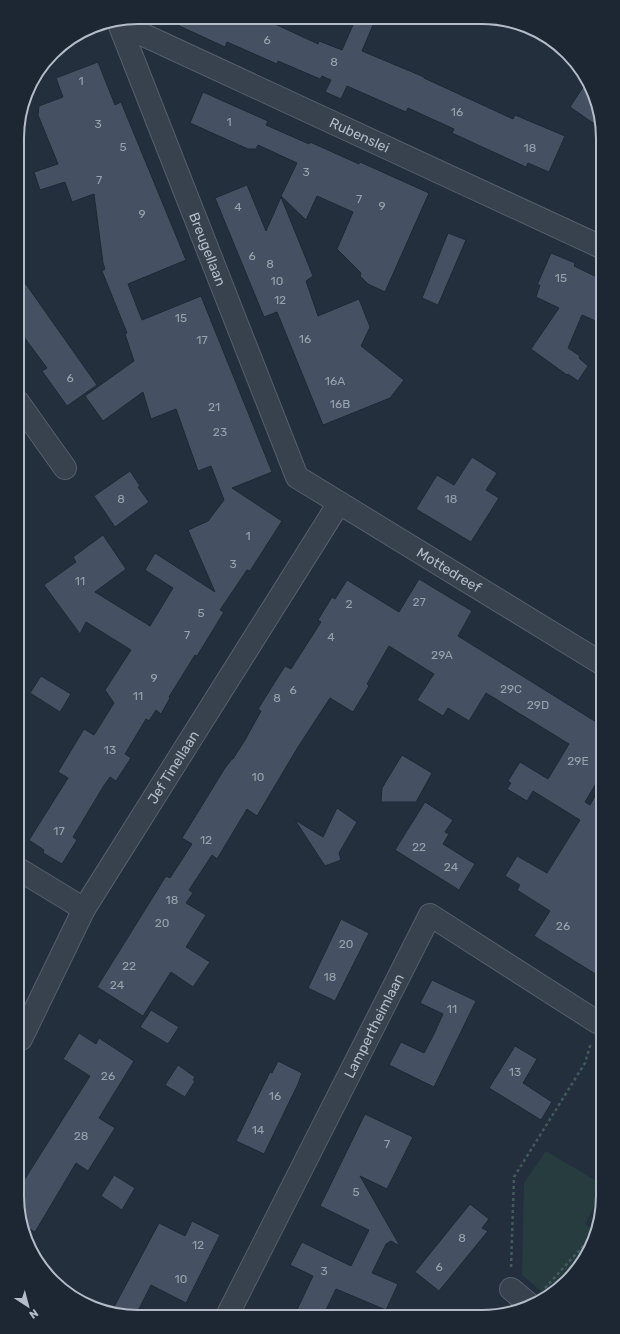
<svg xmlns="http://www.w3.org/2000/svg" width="620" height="1334" font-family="Rubik,sans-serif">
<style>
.green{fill:#263c3f}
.building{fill:#455162;stroke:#1f2835}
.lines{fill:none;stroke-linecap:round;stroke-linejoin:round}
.street-casing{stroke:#565f6c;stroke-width:24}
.path{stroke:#44595c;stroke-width:2.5;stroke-dasharray:3 3;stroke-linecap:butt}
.street{stroke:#38414e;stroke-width:22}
.labels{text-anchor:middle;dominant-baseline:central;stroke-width:3.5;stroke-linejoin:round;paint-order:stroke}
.number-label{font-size:12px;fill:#98a1af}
.street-label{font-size:14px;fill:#b4bcc9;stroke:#1d2633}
.rim{fill:none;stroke:#b4bcc9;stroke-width:2}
</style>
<rect width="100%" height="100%" fill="#242f3e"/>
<!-- green -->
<path class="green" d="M546,1151L603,1185V1189L585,1224L596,1232C590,1258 569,1282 548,1297L522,1275L524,1183Z"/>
<!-- building -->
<path class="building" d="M160,17L262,18L318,44L319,41L342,50L356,18H376L362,51L424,77V78L513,119L515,115L565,136L549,172L528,163L526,167L452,133L454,129L408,108L406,112L347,86L341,99L325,92L331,80L322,76L320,79L278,61L277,64L227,42L225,47Z
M98,62L115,105L121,102L186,260L128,284L142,320L201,296L272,472L232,488L282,521L250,571L247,570L220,610L224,612L197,656L195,655L169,697L170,698L161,714L156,710L149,721L146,719L125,754L131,758L116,781L110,777L103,787L73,837L77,840L62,864L43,853L44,850L29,840L68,778L58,772L84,729L94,735L114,703L105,690L131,650L86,622L80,634L44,585L76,562L73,557L103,535L126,569L95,592L150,626L173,588L145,570L155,553L215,592L188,530L208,521L224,500L211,466L198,471L176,409L151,419L143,392L103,421L85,396L134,361L125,334L127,333L102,271L105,269L103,263L94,194L72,202L65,182L40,190L34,172L58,164L38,115L39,106L63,97L56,78Z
M587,81L599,107V127L570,107Z
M203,92L268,121L266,125L309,144L310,142L359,164L360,162L429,193L385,292L368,284L360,276L361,273L337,249L353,212L317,196L306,220L281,196L297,163L258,145L256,149H248L190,123Z
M247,185L266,231L281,197L313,276L306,281L318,316L359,299L370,327L361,346L404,380L390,398L323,425L277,312L264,317L215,198Z
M448,233L466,240L438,305L422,298Z
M551,253L575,263L574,266L599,278L600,323L582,315L568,348L580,356L579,358L588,366L578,381L568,374L567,375L531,349L559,308L536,297L540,285H537Z
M18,273L97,385L67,406L42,371L47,368L18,329Z
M472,457L497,473L486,490L499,498L471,542L416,509L437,475L454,485Z
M130,471L140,486L138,487L149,502L115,527L94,496Z
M419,579L472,611L458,636L601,725V775L585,802L590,805L601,786L602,978L534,936L550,911L517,890L520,885L505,876L517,856L547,873L580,820L533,791L527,801L507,789L511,783L508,781L520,762L548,779L569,744L486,693L469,721L448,708L443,716L417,700L434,674L389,646L367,684L369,686L353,712L330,698L298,747L257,816L247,809L217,859L212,855L189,890L193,893L186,903L206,915L186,947L210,962L193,987L171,972L143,1016L97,987L166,876L170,878L192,844L182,838L225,768L232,759H233L245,740L261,711L258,709L285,666L291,669L321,622L318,620L332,597L335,599L347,580L399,612Z
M41,676L71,694L60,712L30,693Z
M402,755L432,773L416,802H381L382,788Z
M425,802L453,820L445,832L449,834L443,844L475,864L459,890L395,850Z
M337,808L357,822L339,853L341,860L325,866L295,820L323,837Z
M341,919L369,933L335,1001L308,988Z
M432,980L476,1001L434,1087L389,1065L401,1042L424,1053L434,1034L443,1014L420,1003Z
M151,1010L179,1027L168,1044L140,1027Z
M79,1033L96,1044L99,1038L134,1061L99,1118L115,1128L88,1171L76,1163L35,1232L21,1224V1185L90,1076L63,1059Z
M515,1046L537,1059L523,1083L552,1102L541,1120L489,1088Z
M278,1061L302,1073L298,1084L264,1154L236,1141L270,1072L272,1073Z
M178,1065L195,1077L193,1080L195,1081L185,1097L165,1085Z
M365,1114L413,1137L387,1189L360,1176L400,1246L391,1241L386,1244L372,1273L398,1284L386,1310L336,1289L324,1314H295L313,1276L290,1265L302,1242L351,1266L369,1230L320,1206Z
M114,1175L135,1188L122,1210L101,1196Z
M470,1204L489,1219L482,1228L488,1231L439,1291L415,1272Z
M192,1221L220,1235L186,1303L151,1285L136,1315H130L114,1307L159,1223L185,1236Z"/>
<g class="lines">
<!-- street casing -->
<g class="street-casing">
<g id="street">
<path id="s1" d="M118,21L297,477L601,663"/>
<path id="s2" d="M120,24L599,246"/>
<path d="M18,402L65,468"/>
<path d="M20,870L84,909"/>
<path id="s3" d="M21,1039L84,909L339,503"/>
<path d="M511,1289L530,1305"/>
<path id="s4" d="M228,1314L430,915L597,1022"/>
</g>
</g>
<!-- path -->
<path class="path" d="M511,1267L514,1177L585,1063L591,1043
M545,1288L585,1244L590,1248"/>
<!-- street -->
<use href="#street" class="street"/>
</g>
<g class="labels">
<!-- number labels -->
<g class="number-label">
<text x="267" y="40">6</text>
<text x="334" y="62">8</text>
<text x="81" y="81">1</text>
<text x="457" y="112">16</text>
<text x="229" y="122">1</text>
<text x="98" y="124">3</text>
<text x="123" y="147">5</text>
<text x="530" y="148">18</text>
<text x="306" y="172">3</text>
<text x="99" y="180">7</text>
<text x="359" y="199">7</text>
<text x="382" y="206">9</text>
<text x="238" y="207">4</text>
<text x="142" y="214">9</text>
<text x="252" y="256">6</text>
<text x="270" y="264">8</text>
<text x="561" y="278">15</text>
<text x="277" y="281">10</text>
<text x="280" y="300">12</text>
<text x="181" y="318">15</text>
<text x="305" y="339">16</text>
<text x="202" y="340">17</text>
<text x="70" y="378">6</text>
<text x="335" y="381">16A</text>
<text x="340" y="404">16B</text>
<text x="214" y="407">21</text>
<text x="220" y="432">23</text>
<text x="121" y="499">8</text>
<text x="451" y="499">18</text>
<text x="248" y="536">1</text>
<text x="233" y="564">3</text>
<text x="80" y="581">11</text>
<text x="419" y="602">27</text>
<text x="349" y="604">2</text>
<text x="201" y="613">5</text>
<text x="187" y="635">7</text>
<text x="331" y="637">4</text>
<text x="442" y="655">29A</text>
<text x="154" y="678">9</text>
<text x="511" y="689">29C</text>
<text x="293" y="690">6</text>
<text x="138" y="696">11</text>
<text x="277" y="698">8</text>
<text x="538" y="705">29D</text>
<text x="110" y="750">13</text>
<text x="578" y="761">29E</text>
<text x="258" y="777">10</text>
<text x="59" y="831">17</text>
<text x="206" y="840">12</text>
<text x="419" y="847">22</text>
<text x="451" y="867">24</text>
<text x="172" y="900">18</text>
<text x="162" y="923">20</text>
<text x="563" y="926">26</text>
<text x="346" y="944">20</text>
<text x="129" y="966">22</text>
<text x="330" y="977">18</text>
<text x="117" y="985">24</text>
<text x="452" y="1009">11</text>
<text x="515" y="1072">13</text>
<text x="108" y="1076">26</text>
<text x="275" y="1096">16</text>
<text x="258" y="1130">14</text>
<text x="81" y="1136">28</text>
<text x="387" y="1144">7</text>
<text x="356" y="1192">5</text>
<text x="462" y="1238">8</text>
<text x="198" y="1245">12</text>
<text x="439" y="1267">6</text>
<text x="324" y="1271">3</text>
<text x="181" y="1279">10</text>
</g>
<!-- street labels -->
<g class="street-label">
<text stroke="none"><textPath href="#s2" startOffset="264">Rubenslei</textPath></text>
<text stroke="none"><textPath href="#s1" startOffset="245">Breugellaan</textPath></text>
<text stroke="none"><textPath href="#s1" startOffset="668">Mottedreef</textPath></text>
<text stroke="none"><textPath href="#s3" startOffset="312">Jef Tinellaan</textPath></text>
<text stroke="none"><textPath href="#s4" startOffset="323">Lampertheimlaan</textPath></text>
</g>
</g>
<!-- crop -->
<path d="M0 0H620V1334H0ZM138 24H482A114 114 0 0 1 596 138V1196A114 114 0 0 1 482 1310H138A114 114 0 0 1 24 1196V138A114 114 0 0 1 138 24Z" fill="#1d2633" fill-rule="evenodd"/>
<path class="rim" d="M138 24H482A114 114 0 0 1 596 138V1196A114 114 0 0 1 482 1310H138A114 114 0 0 1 24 1196V138A114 114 0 0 1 138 24Z"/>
<!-- north arrow -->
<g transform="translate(28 1306) rotate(144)" stroke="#1d2633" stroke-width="3" paint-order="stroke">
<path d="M0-3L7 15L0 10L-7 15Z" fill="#b4bcc9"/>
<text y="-6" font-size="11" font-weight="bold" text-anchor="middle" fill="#b4bcc9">N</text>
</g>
</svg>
